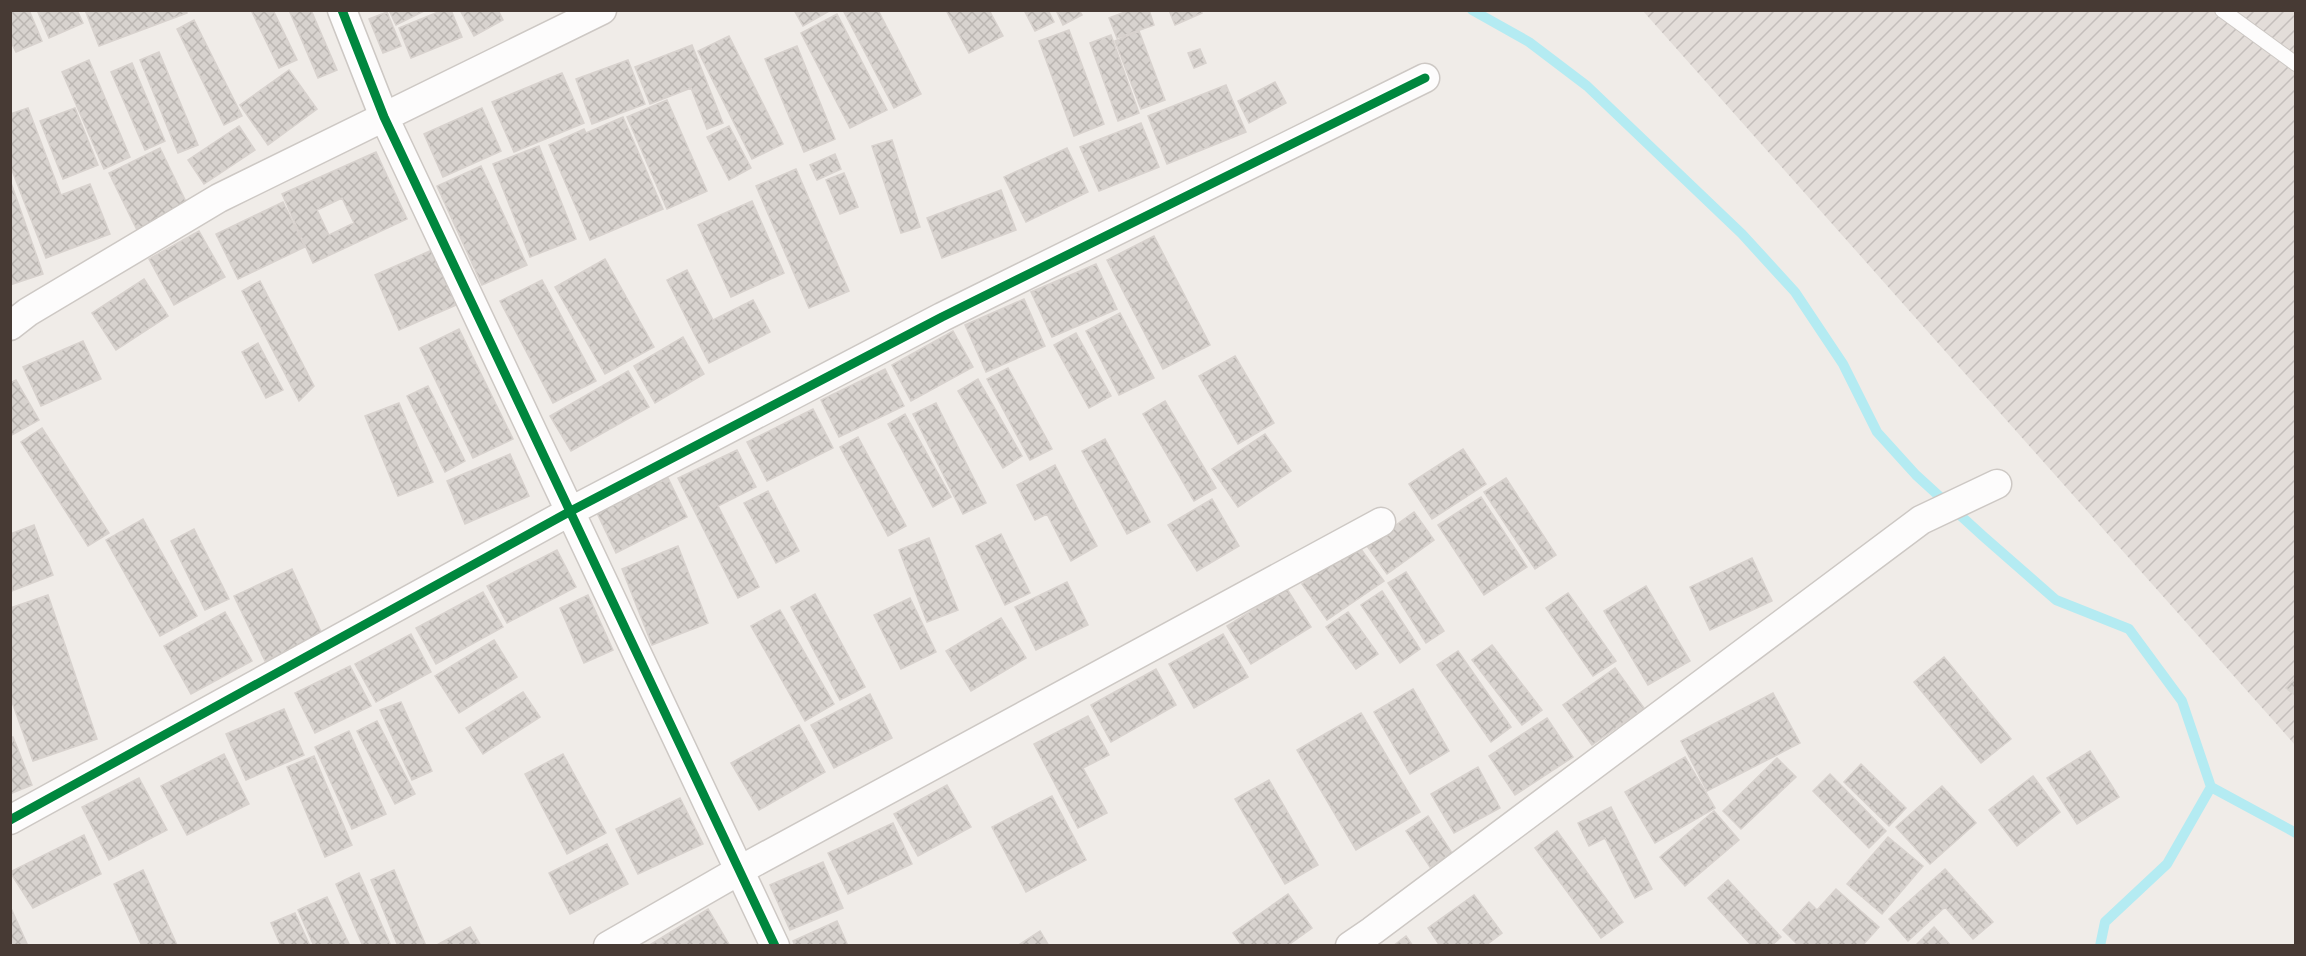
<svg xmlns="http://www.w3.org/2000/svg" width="2306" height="956" font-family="'Alegreya Sans',sans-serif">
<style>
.industrial{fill:url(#industrial-furrows)}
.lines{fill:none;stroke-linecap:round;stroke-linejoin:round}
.stream{stroke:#b4ebf2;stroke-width:10}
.building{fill:url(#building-cross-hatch);stroke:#d8d2ce;stroke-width:1.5;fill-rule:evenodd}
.lane-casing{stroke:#cdc8c4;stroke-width:16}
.street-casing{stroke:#cdc8c4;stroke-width:31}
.lane{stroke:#fdfcfc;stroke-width:14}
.street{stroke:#fdfcfc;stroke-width:28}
.cycleway-casing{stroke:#fff;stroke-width:13}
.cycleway{stroke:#00873e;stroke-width:9}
</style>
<defs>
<pattern id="industrial-furrows" width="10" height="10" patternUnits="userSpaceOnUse" patternTransform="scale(1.5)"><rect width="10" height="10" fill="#e3ddd9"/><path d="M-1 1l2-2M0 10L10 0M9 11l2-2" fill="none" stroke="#c4bebb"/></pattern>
<pattern id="building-cross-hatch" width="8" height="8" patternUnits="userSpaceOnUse" patternTransform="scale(1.5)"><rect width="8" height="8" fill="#d8d3cf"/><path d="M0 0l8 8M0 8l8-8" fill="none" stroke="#bbb6b2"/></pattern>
</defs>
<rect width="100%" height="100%" fill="#f0ece8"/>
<!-- industrial -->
<path class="industrial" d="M1643,11H2295V745Z"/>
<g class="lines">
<!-- stream -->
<path class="stream" d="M1472,10L1529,42L1587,86L1742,234L1795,292L1843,364L1877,432L1916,475L1984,537L2056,600L2129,629L2182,701L2211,787L2167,864L2105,922L2100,946
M2211,787L2296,833"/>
</g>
<!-- building -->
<path class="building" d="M10,10H29L42,41L16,52L10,40Z
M37,10H77L83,23L49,38Z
M85,10H186L187,13L99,46Z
M251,10H273L297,60L279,68Z
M289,10H311L337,70L318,78Z
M389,10H426L396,25Z
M443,10H451L462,37L411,58L399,28Z
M460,10H498L503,20L474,36Z
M794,10H831L803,26Z
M843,10H878L921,94L894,108Z
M946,10H989L1003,36L969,53Z
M1024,10H1048L1054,22L1035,31Z
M1056,10H1079L1082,15L1063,25Z
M1130,10H1149L1154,25L1117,38L1109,18Z
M1169,10H1201L1202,13L1175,25Z
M387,12L401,46L383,53L369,19Z
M837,14L887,110L850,128L801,33Z
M194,20L242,116L224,125L177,29Z
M1069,30L1104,124L1074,136L1039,41Z
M1139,31L1165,100L1141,109L1115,41Z
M1111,35L1139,113L1118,121L1090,43Z
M729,36L783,144L752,159L698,51Z
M692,45L723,123L707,129L691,88L650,104L635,67Z
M797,46L835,139L804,152L765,59Z
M1200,49L1206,63L1194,68L1188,53Z
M159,52L198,145L178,153L140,60Z
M89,60L130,157L104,169L62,72Z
M628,60L645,104L592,124L576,79Z
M132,63L165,141L145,150L111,72Z
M289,70L317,109L268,145L240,105Z
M562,73L584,123L514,152L492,102Z
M1275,82L1286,103L1249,123L1238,101Z
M1226,85L1246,132L1167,164L1148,116Z
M667,100L707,191L667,209L627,117Z
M28,108L61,195L90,184L110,234L46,258L10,165V114Z
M75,108L98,165L63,179L40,121Z
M482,108L501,151L443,177L424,134Z
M623,117L663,209L590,240L549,145L584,129L586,133Z
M1141,123L1159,167L1099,191L1080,147Z
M239,126L255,150L204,184L188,160Z
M729,126L751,168L729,180L707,137Z
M892,140L920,227L901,233L872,146Z
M539,146L576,239L530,257L493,164Z
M160,148L188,206L137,230L109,173Z
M1067,148L1088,192L1026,222L1004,177Z
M376,152L407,219L313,263L282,194ZM342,198L354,223L329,235L317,210Z
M835,154L841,169L817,180L810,165Z
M481,166L527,265L482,285L437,186Z
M796,169L849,291L809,308L756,186Z
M844,173L858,207L840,214L826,180Z
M10,180L43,274L10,285Z
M1001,190L1016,230L942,258L927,218Z
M752,201L784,273L731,297L698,225Z
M283,202L305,247L238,279L216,234Z
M199,231L225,277L174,305L149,259Z
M1154,236L1210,345L1163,369L1107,260Z
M432,250L456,305L399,330L375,275Z
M605,259L654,347L605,374L555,287Z
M1096,264L1117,309L1052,337L1031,292Z
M687,270L713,320L753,300L770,332L709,363L667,280Z
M144,279L168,316L116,350L92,313Z
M542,280L596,381L553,403L500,301Z
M260,281L314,386L299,401L242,291Z
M1024,299L1045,346L986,372L965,325Z
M1120,313L1154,378L1119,395L1086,331Z
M459,329L513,439L473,458L420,348Z
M953,331L973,367L911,401L892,365Z
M1076,333L1111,396L1089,408L1054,345Z
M683,337L704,374L655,403L634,366Z
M83,341L101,379L41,406L23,367Z
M258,343L283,390L266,398L242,352Z
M1235,356L1274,423L1238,444L1199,376Z
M1008,368L1052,449L1030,460L987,379Z
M885,369L904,406L839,437L821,400Z
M628,371L649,407L571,451L550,416Z
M978,379L1022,456L1003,468L958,391Z
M16,380L39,420L10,436V383Z
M428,386L465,461L445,472L407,396Z
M1165,401L1216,488L1194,501L1143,414Z
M399,403L433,482L398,496L365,416Z
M936,403L986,503L963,514L913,414Z
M813,409L833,448L767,481L747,442Z
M905,414L951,497L933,507L888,424Z
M42,428L109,533L88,546L21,442Z
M1265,434L1291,471L1238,507L1212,469Z
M858,437L906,526L888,536L840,447Z
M1105,439L1150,522L1127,534L1082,451Z
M1463,449L1486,484L1432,519L1409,484Z
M737,450L756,487L718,506L759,587L738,598L678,478Z
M510,454L529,496L465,524L447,481Z
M1055,465L1097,546L1071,561L1047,514L1035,520L1017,485Z
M668,478L687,517L616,553L597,513Z
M1506,478L1556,555L1535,569L1484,492Z
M768,491L799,551L776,563L744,503Z
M1481,497L1527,567L1484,595L1438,525Z
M1212,499L1239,546L1197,571L1168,525Z
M1414,512L1434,540L1387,574L1367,546Z
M143,519L197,616L160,636L106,540Z
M34,525L53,575L12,591L10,534Z
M194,529L229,599L205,610L171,541Z
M1001,534L1030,593L1005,605L976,546Z
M929,538L958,610L927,622L899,550Z
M1358,545L1384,581L1327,620L1302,584Z
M678,546L708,623L652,645L622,569Z
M557,550L576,587L507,623L487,586Z
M1752,558L1772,601L1710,630L1690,587Z
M292,569L322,634L265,661L234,596Z
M1406,572L1444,631L1426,643L1388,583Z
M1067,582L1088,625L1036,650L1015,607Z
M1646,586L1690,661L1648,685L1604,611Z
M1287,589L1311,627L1251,664L1227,626Z
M1382,591L1420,649L1400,663L1361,605Z
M483,592L503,627L436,664L416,628Z
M1568,593L1616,661L1593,676L1546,608Z
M815,594L865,687L840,700L791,607Z
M48,595L97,739L33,761L10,696V608Z
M588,595L613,650L584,663L560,608Z
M910,598L936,652L901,669L874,615Z
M780,610L834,704L805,721L751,626Z
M225,612L252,661L191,694L164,646Z
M1348,612L1378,654L1356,669L1326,627Z
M1001,618L1026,658L971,691L946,651Z
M411,634L431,672L376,702L355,664Z
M1223,634L1248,677L1194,708L1169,664Z
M494,640L517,677L459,713L435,676Z
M1492,645L1542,710L1522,725L1472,660Z
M1458,651L1511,727L1491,742L1437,665Z
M1944,657L2011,739L1981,763L1914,682Z
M350,666L371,706L315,733L295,693Z
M1615,668L1644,708L1592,745L1563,705Z
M1156,669L1176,705L1111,742L1091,705Z
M2296,677V696L2286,688Z
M1413,689L1449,751L1410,774L1374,712Z
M523,692L540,717L483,754L466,728Z
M1773,693L1800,743L1707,791L1681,741Z
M870,694L892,738L834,768L811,725Z
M401,702L432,771L412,780L380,710Z
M284,709L304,755L246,780L226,734Z
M1361,713L1420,812L1356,850L1297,750Z
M1088,716L1109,755L1083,768L1107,813L1078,828L1034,744Z
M1547,718L1573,757L1515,795L1489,756Z
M377,721L415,794L395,804L357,731Z
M799,725L825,772L759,810L731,763Z
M349,731L386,814L352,829L315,747Z
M10,737H13L32,785L10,794Z
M2090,751L2119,797L2077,824L2047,778Z
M224,754L249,804L187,835L161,786Z
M563,754L606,833L567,854L525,774Z
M314,756L352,845L325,857L287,767Z
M1685,757L1715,808L1655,843L1625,792Z
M1777,758L1796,777L1741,829L1723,811Z
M1861,764L1906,808L1889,826L1844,782Z
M1478,767L1500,808L1454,833L1431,794Z
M1830,774L1886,831L1869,848L1813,791Z
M2033,776L2060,812L2017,846L1989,810Z
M139,778L167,830L109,860L82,807Z
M1269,780L1318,865L1285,884L1235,799Z
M947,785L971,827L918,856L894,814Z
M1942,786L1976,823L1930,864L1896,827Z
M1052,796L1086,860L1026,892L992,827Z
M680,798L703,844L638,874L616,829Z
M1611,807L1652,889L1635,898L1605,838L1589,846L1578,823Z
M1714,811L1739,840L1685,886L1660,857Z
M1428,816L1452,853L1430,867L1406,831Z
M893,823L912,864L848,894L828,853Z
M1557,831L1623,922L1601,938L1535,848Z
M84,835L101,874L33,908L10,872Z
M1888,837L1923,866L1882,914L1847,884Z
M607,844L628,884L570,914L549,873Z
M823,862L843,908L790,930L770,885Z
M1945,869L1993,922L1973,939L1945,907L1908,941L1889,919Z
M143,870L177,945L176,946H142L114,884Z
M394,870L426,946H398L371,880Z
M359,873L391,946H363L336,884Z
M1728,880L1781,937L1771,946H1752L1708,898Z
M1836,889L1879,927L1862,946H1799L1783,930L1809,902L1817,910Z
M1288,894L1312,928L1287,946H1242L1233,933Z
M1474,895L1502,933L1485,946H1440L1428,928Z
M327,897L350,946H314L298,910Z
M10,906L28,946H10Z
M708,909L730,946H648Z
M295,913L310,946H281L271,923Z
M837,921L848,946H795L793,941Z
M470,927L481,946H435Z
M1934,927L1951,946H1915Z
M1040,931L1049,946H1017Z
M1406,936L1413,946H1393Z"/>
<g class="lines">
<!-- lane casing -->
<g class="lane-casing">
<path id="lane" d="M2222,10L2296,64"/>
</g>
<!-- street casing -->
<g class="street-casing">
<path id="street" d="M342,10L384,117L775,946
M10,326L28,312L219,198L602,10
M10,820L569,512L942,317L1425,78
M608,946L740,870L1381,522
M1350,946L1372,931L1921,520L1997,484"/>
</g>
<!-- lane -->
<use href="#lane" class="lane"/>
<!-- street -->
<use href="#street" class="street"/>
<!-- cycleway casing -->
<g class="cycleway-casing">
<path id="cycleway" d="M342,10L384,117L775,946
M10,820L569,512L942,317L1425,78"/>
</g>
<!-- cycleway -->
<use href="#cycleway" class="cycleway"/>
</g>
<!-- border -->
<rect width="2306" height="956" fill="none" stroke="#473a34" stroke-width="24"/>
</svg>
